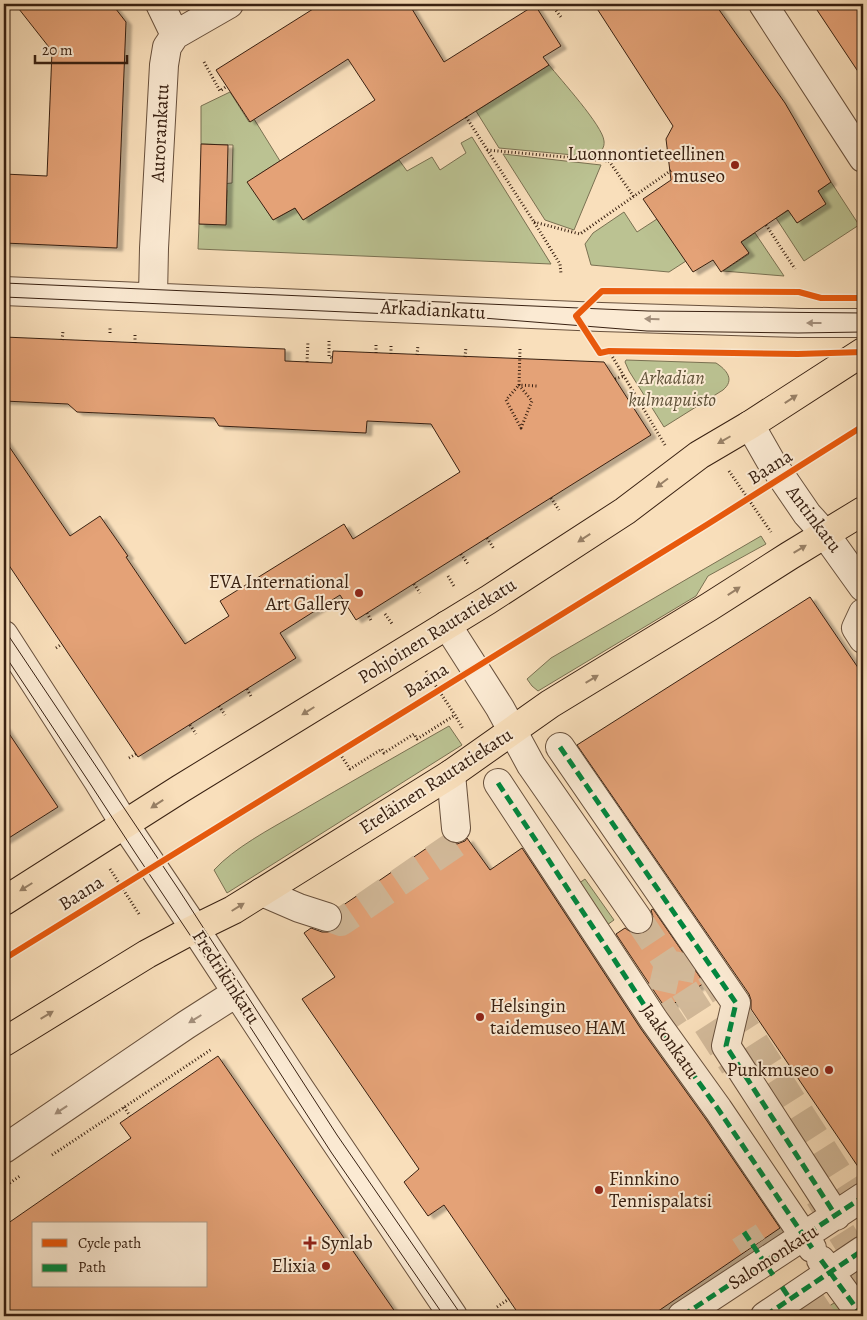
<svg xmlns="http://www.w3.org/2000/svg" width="867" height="1320" font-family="Alegreya,serif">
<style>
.green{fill:#bbc292;stroke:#7a7152}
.building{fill:#e4a277;stroke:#382011;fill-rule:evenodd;filter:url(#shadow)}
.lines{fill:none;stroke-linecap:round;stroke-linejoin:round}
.minor-tunnel{stroke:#d2b999;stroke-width:28;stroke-dasharray:28 14;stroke-linecap:butt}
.minor-casing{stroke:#68503c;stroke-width:30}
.major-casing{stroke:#382011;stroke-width:30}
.path{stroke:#382011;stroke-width:3;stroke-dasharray:1 2.5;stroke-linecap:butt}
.minor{stroke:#fbead3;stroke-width:28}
.major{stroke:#f9dfbb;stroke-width:28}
.tram{stroke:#382011;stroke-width:1}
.quiet{stroke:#00873e;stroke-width:5;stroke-dasharray:10 5;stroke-linecap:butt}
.cycleway-casing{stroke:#fbead3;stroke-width:9}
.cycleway{stroke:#e8590c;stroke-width:6}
.oneway{fill:#a38f7c}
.oneway2{fill:#988066}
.poi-dot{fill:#8f2418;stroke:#fbead3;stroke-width:2}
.labels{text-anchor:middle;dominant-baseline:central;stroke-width:4;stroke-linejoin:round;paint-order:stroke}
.street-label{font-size:19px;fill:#382011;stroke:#fbead3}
.poi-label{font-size:19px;fill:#382011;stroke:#fbead3;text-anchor:end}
.park-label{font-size:19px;font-style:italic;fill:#5f5138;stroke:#fbead3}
</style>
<defs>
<filter id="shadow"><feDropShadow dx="5.5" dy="3" stdDeviation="1" flood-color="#0004"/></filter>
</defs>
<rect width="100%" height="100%" fill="#f9dfbb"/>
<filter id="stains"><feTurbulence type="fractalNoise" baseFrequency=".004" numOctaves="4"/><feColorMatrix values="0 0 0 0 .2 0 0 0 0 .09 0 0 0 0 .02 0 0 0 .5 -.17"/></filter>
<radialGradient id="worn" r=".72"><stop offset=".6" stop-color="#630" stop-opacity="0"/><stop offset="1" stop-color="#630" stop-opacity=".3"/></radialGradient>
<!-- green -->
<path class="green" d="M549,65C560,79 603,126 604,141C605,148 600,153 595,157L499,148L476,111Z
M230,92L249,122L254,119L280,161L255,177L271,202L264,206L273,220L295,208L303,220L399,160L407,171L432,157L440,170L466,153L461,143L472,137L551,264L198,249L199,224H226L227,190L221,184L232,183L233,145L201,144V106Z
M503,154L601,165L574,230L545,220Z
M831,182L859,225L804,261L776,218L789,210L797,223L825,204L818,191Z
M624,212L637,232L657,219L686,261L669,272L591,265L585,244L593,233Z
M755,233L784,276L723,271L749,254L741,242Z
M626,360L716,363C727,370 735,380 723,390L664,427L629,371L625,362Z
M761,536L766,544L708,576L696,596L538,691L532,686L527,679L551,658Z
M449,726L462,745L227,893L214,870C234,848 270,829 296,814C347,784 398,755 449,726Z
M585,879L614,920L600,930L572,888Z
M837,1301L849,1316H814Z"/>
<!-- building -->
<path class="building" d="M15,4H112L126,22L117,248L4,243V174L47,176L52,51Z
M321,4H409L444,62L535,5L561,46L543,57L549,65L303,220L295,208L273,220L247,182L375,100L348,59L250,122L216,70Z
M594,4H715L785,103L831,182L818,191L826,204L797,223L788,210L741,242L749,253L721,272L713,260L693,272L643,199L671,180L666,139L673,126Z
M813,4H863V79Z
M201,144L228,145L226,225L199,224Z
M4,337L285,349V361L332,363L333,351L604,362L651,435L356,620L340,595L280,633L296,658L138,757L4,558V439L70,536L100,516L128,556L126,557L185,644L229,616L220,601L344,524L353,539L460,472L431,424L367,421L366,433L219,426L214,418L77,412L68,404L4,401Z
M810,597L863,675V1174L751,1009V1000L749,994L577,745Z
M4,726L58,807L4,841Z
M443,837L449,842L457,844L465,841L467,838L490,870L522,848L641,1029L705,1118L780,1228L651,1316H520L444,1205L428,1216L404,1182L419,1169L302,999L335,977L304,933L311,928L322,932H330L337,929L342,921V914L339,908Z
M653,909L704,983L666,1009L616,934L625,928L632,933L639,935L646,932L652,925L653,917L651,910Z
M218,1056L398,1316H4V1226L131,1138L120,1123ZM34,1224H206V1286H34Z"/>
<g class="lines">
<!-- minor-tunnel -->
<path class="minor-tunnel" d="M327,917L341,922L458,842L456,828
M638,919L668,964L734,1066
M668,964L659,1004L678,1033
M668,964L710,972L863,1212
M819,1197L863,1267
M744,1232L753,1246
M804,1316L862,1277"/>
<!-- minor casing -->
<g class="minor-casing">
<path id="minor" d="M160,4L175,35
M763,4L863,158
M4,291L601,317L799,323H863
M153,297L154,248L164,65L167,47L175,35L229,4
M750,425L770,460L807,514L825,534L863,587
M863,613L856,628L863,639
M447,625L500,708L531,765L638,919
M4,635L98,781L125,825L195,929L300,1089L453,1316
M560,747L736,1003L726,1046L836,1216
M451,774L456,828
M498,783L654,1020L718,1109L812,1248
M262,892L299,908L327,917
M4,1149L186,1025L236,993
M821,1260L862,1316
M682,1316L863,1197
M765,1316L863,1250"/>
</g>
<!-- major casing -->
<g class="major-casing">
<path id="major" d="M4,901L180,789L488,600L625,511L699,455L750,425L863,352
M4,1042L147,954L188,932L233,910L451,774L550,704L709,607L789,556L863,511"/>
</g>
<!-- path -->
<path class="path" d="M560,4L554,8L561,17
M807,6L810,4
M204,62L220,91L227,86
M466,117L534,222L560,264L561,274
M487,150L609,161L634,197
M534,222L580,234L673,169
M766,225L795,269
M110,333V326
M62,340L63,331
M329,341V357L333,358
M135,343V334
M520,349L519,385L537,386
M609,351L665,445
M376,353V343
M391,354V344
M417,355L418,345
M465,357L466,347
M307,362L308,341
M615,379L624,376
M519,385L532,401L521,428L506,400Z
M729,471L771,532
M551,498L559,510
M487,538L494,549
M461,554L468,564
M448,576L454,586
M414,584L420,593
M367,613L372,622
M385,614L393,625
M56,648L62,644
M426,671L455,715L463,729
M247,689L252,698
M219,706L225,715
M190,725L196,734
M338,751L350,769L382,749L384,753L414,734L417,739L455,715
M129,758L136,754
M110,869L139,914
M124,1107L130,1116
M52,1155L212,1049
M4,1187L20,1176
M497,1307L509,1299"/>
<!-- minor -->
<use href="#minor" class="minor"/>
<!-- major -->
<use href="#major" class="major"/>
<!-- tram -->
<path class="tram" d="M4,283L648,311L863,313
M4,297L483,318L647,331L798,333L863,332
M4,629L179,890L337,1135L462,1316
M4,654L91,785L134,851L216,974L331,1152L444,1316"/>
<!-- quiet -->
<path class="quiet" d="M560,747L736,1003L726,1046L836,1216
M498,783L654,1020L718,1109L812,1248
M744,1232L773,1275
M821,1260L862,1316
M782,1287L790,1299
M682,1316L863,1197
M765,1316L863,1250"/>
<!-- cycleway casing -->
<g class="cycleway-casing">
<path id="cycleway" d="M863,298H821L799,292L602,291L576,316L600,353L609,351L798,354L863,352
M4,959L708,524L863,426"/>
</g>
<!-- cycleway -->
<use href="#cycleway" class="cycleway"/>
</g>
<!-- one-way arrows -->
<defs><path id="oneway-solid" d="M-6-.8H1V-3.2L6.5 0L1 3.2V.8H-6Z" transform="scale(1.25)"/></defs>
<g class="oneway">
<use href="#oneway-solid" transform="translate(652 319) rotate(-178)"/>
<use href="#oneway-solid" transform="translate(814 323) rotate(180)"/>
<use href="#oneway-solid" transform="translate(195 1019) rotate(148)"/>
<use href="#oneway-solid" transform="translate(61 1110) rotate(146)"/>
</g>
<g class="oneway2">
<use href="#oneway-solid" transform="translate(791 399) rotate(-33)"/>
<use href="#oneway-solid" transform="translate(724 440) rotate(150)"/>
<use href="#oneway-solid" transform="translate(662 483) rotate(143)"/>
<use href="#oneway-solid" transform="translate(584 538) rotate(147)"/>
<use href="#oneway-solid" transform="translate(800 549) rotate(-31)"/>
<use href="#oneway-solid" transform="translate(734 591) rotate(-33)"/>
<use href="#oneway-solid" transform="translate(592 679) rotate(-31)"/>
<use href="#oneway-solid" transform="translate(308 711) rotate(148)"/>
<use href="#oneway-solid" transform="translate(157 804) rotate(147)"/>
<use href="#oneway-solid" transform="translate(26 887) rotate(148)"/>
<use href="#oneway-solid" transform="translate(238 907) rotate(-32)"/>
<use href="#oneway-solid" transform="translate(47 1015) rotate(-31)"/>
</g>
<!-- markers -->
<g class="poi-dot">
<circle cx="735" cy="165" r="5"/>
<circle cx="359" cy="593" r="5"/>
<circle cx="480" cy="1017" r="5"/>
<circle cx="829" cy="1070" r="5"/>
<circle cx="599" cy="1190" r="5"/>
<path d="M307.5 1235.5h5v5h5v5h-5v5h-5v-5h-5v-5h5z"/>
<circle cx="326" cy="1266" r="5"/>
</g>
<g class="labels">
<!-- street labels -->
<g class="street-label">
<text transform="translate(160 133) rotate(-87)">Aurorankatu</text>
<text transform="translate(433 310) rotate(3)">Arkadiankatu</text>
<text transform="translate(770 467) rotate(-32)">Baana</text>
<text transform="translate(814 519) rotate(53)">Antinkatu</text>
<text transform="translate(437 631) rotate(-32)">Pohjoinen Rautatiekatu</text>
<text transform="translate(426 680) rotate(-32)">Baana</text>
<text transform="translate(436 781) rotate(-33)">Eteläinen Rautatiekatu</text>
<text transform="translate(81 893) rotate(-32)">Baana</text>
<text transform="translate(226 977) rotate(57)">Fredrikinkatu</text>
<text transform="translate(670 1041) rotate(55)">Jaakonkatu</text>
<text transform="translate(773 1257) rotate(-33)">Salomonkatu</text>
</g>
<!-- poi labels -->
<g class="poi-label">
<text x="725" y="154">Luonnontieteellinen<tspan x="725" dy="22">museo</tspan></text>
<text x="349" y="582">EVA International<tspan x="349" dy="22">Art Gallery</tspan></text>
<text x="490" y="1006" text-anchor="start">Helsingin<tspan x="490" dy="22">taidemuseo HAM</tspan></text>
<text x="819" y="1070">Punkmuseo</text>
<text x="609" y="1179" text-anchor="start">Finnkino<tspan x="609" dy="22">Tennispalatsi</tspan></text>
<text x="321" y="1243" text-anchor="start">Synlab</text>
<text x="316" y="1266">Elixia</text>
</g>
<!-- park labels -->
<g class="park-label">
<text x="672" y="378">Arkadian<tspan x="672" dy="22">kulmapuisto</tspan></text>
</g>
</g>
<!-- margin -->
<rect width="867" height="1320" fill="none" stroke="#f9dfbb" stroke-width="20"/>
<rect x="5" y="5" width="857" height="1310" fill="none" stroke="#382011" stroke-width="2.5"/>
<rect x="10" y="10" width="847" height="1300" fill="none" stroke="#382011"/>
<!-- legend -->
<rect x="32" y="1222" width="175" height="65" fill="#fbead3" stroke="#ad9985"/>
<rect x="42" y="1239" width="25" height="8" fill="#e8590c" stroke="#ad9985"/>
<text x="78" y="1248" font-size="15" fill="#382011">Cycle path</text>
<rect x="42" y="1264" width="25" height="8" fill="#00873e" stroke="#ad9985"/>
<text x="78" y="1272" font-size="15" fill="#382011">Path</text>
<!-- scale -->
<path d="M35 55v8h92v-8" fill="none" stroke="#382011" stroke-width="2.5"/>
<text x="42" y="55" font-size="15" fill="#382011" stroke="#fbead3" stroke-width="4" paint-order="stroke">20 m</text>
<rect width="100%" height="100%" filter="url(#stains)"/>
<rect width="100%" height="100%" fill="url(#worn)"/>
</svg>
